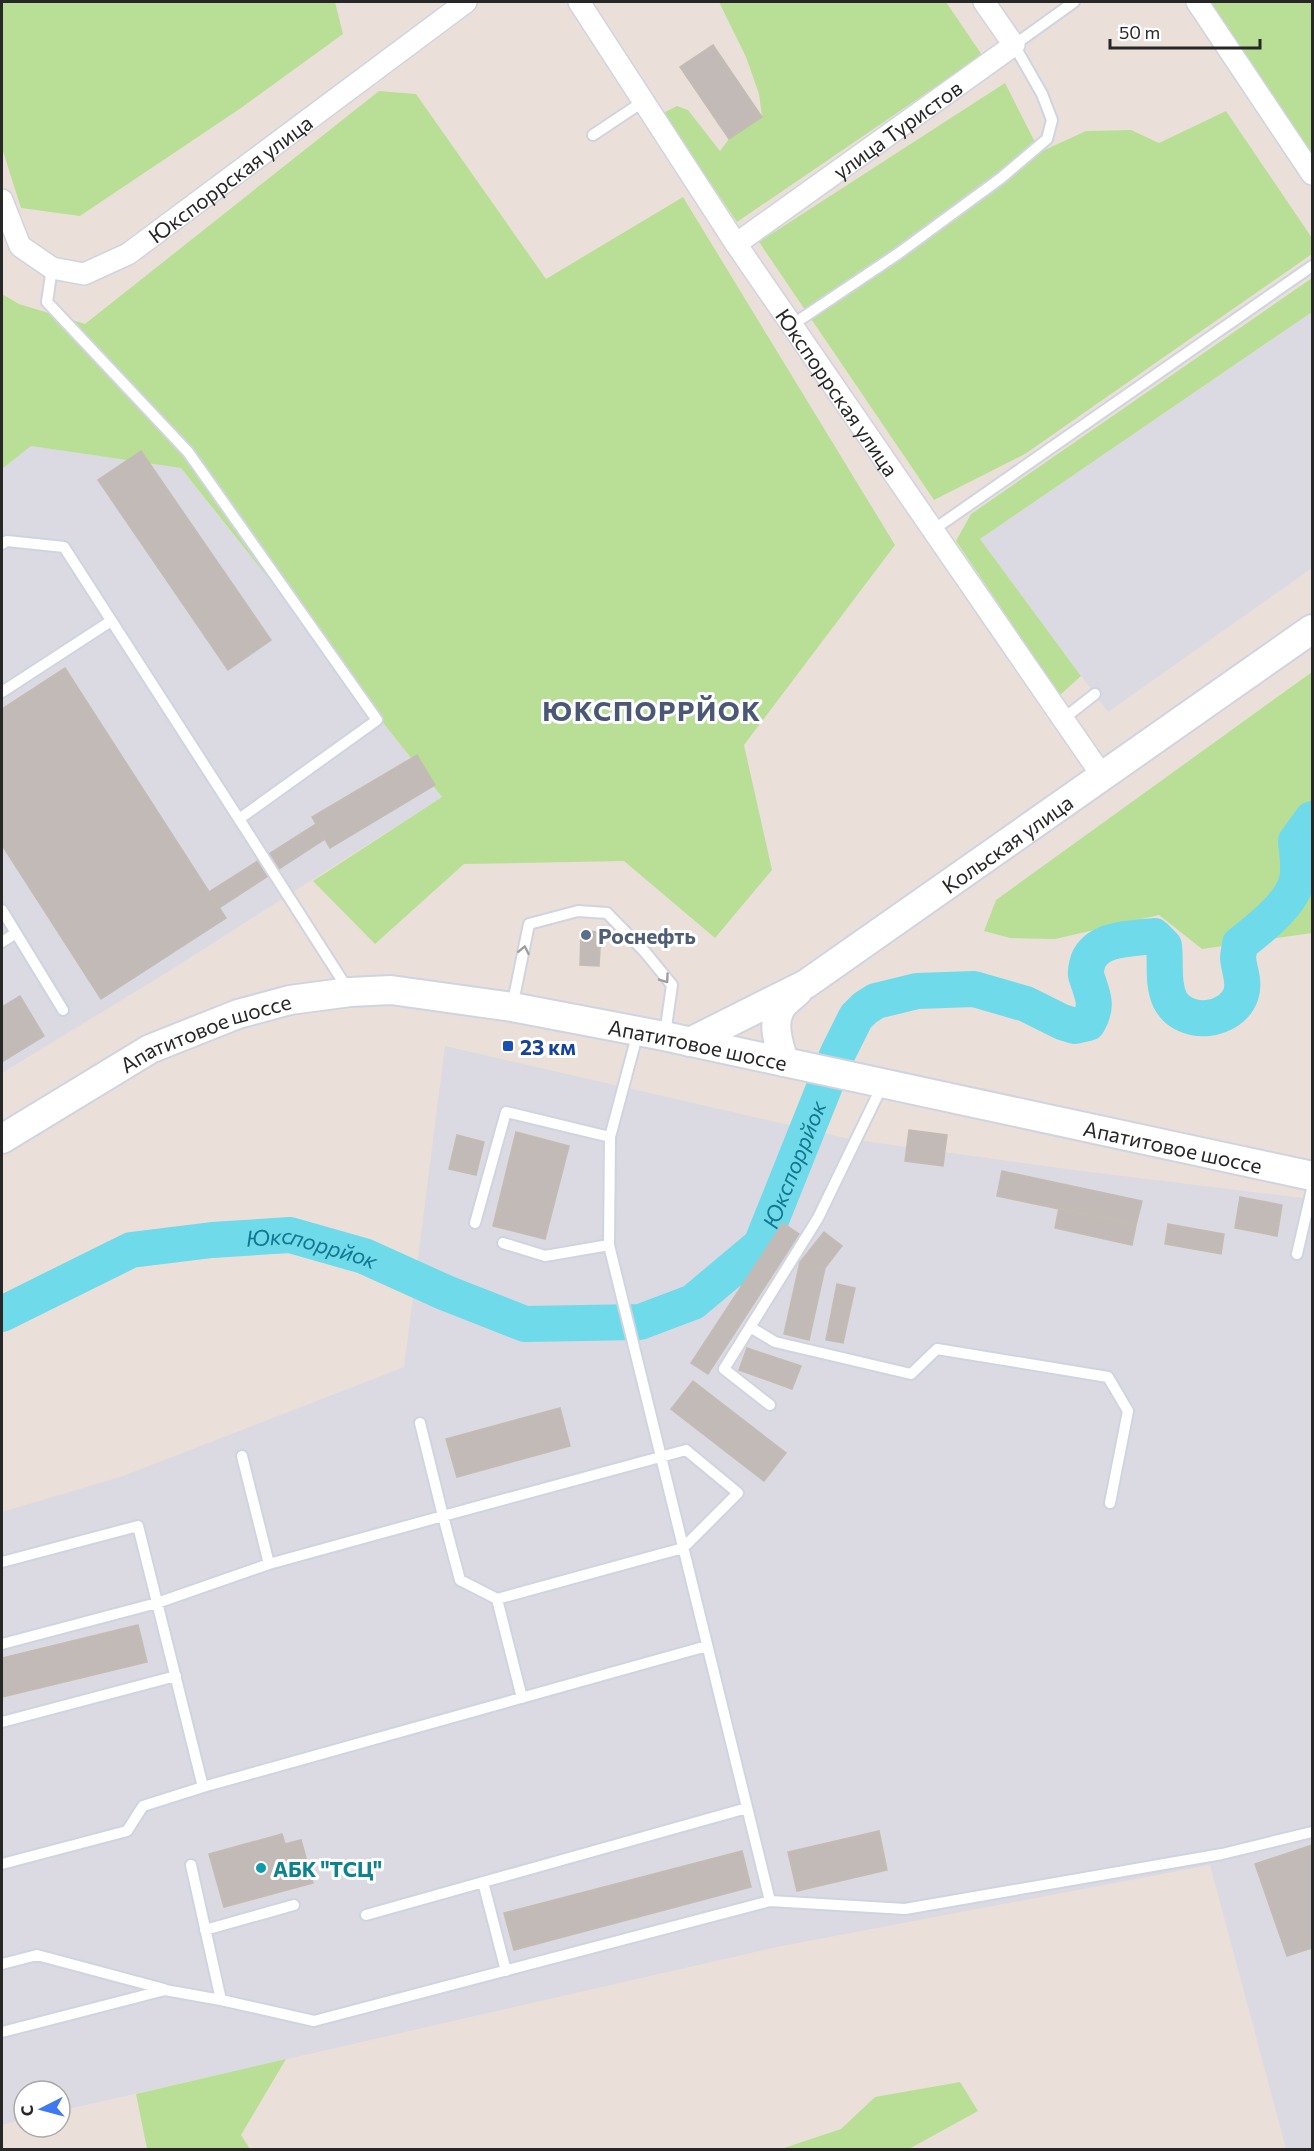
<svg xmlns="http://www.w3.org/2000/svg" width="1314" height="2151" font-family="Commissioner,sans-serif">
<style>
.industrial{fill:#dbdae2}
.green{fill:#b9df97}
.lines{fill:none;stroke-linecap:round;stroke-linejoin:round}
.river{stroke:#6fdae9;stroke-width:36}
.building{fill:#c2bab6;stroke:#c4bcb3;stroke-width:1.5}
.lane-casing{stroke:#cfd4e0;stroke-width:14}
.street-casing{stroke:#cfd4e0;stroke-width:24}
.secondary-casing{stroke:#cfd4e0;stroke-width:32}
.lane{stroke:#fff;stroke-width:10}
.street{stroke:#fff;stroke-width:21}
.secondary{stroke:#fff;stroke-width:28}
.oneway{stroke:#9e9e9e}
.service-dot{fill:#5c6f8a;stroke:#fff;stroke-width:2}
.transit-dot{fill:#1a4fb4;stroke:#fff;stroke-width:2}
.culture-dot{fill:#0f9aa8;stroke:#fff;stroke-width:2}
.labels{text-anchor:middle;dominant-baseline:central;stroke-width:6;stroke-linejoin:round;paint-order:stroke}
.street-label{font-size:21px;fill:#272727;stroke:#fff}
.service-label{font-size:21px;font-weight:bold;fill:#4e5e75;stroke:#fff;text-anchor:start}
.transit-label{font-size:21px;font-weight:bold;fill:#164399;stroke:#fff;text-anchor:start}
.culture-label{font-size:21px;font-weight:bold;fill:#0d838f;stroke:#fff;text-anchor:start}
.water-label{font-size:22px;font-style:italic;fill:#127791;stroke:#fff}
.district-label{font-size:27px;font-weight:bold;letter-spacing:1.5px;fill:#4a5876;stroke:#fff}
</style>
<rect width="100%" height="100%" fill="#eae0d9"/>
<!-- industrial -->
<path class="industrial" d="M1312,312V568L1108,712L980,539Z
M31,446L181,468L442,797L171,970L2,1073V469Z
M445,1046L850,1139L1082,1171L1312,1199V2149H1286L1210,1865L777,1947L60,2111V2091H24V2119L2,2125V1512L123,1476L404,1367Z"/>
<!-- green -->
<path class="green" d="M2,2H335L343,34L241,108L80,216L21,208L2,148Z
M719,2H946L982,55L737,222L663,113L677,106L688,110L720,151L729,139L762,117L759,94L746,57Z
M1208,2H1312V160Z
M1005,83L1040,152L1086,131L1131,130L1159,143L1226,111L1312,238V254L1025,454L934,500L759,242Z
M379,91L416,94L546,279L683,197L895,545L744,745L772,870L715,938L624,861L464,864L375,944L313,881L442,797L181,468L31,446L2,469V294L19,304L85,324Z
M1312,278V312L980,539L1081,676L1060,695L956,541L971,514Z
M1312,672V933L1202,949L1159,915L1055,939L1010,938L984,931L996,900Z
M286,2059L241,2135L250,2149H147L136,2094Z
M960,2082L978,2111L909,2149H781L841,2129L875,2097Z"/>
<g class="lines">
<!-- river -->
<path class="river" id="s1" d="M2,1314L131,1250L212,1240L290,1235L364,1256L446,1293L525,1324L640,1322L693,1302L761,1245L838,1053L856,1017L865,1008L876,1001L917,991L974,989L1026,1004L1062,1022L1075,1026L1088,1023C1099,1004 1092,995 1086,975C1085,971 1087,966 1088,961C1098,937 1132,939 1154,936L1164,946C1166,964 1162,983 1170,1000C1185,1028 1232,1022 1241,994C1245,981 1239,970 1238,958C1238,953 1240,948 1240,944C1259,929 1292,904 1297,880C1300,867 1297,854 1296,841L1312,819"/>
</g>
<!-- building -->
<path class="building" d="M713,45L762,117L729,139L680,67Z
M141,451L271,640L228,670L98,480Z
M65,668L226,918L101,999L2,845V709Z
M417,755L435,785L330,848L312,817Z
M316,824L325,839L219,908L209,892Z
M581,931L601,932L599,966L580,965Z
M20,996L44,1036L2,1062V1007Z
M909,1130L947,1135L943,1166L905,1161Z
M516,1132L569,1146L545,1239L493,1226Z
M457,1135L484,1142L476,1175L449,1169Z
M1002,1171L1142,1201L1136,1225L997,1196Z
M1240,1197L1282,1205L1277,1236L1235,1228Z
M1059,1208L1136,1225L1132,1245L1055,1228Z
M783,1223L799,1234L708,1374L691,1363Z
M1168,1224L1224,1234L1221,1254L1165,1244Z
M824,1232L842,1246L825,1268L800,1262Z
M800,1262L825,1268L809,1340L784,1334Z
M837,1284L855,1288L843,1343L826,1340Z
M747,1348L801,1366L792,1389L739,1370Z
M693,1381L786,1453L764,1481L671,1409Z
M560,1408L570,1446L457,1477L446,1439Z
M138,1625L147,1662L2,1697V1658Z
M879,1831L887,1870L797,1891L788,1852Z
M282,1834L285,1844L301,1840L313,1883L224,1907L209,1854Z
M1312,1845V1948L1287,1956L1255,1864Z
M742,1851L751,1887L514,1950L504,1913Z"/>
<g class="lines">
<!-- lane casing -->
<g class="lane-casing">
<path id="lane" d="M593,135L644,101
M792,325L899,253L1001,178L1047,139L1052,120L1042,94L1014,45L1074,2
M933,530L1312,266
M2,544L7,541L64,547L239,819L377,720L188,452L47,302L52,268
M2,692L111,621
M1063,719L1095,694
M239,819L349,991
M2,910L16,933L2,942
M16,933L63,1010
M512,1007L529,924L578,911L607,913L645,952L672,985L665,1034
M638,1032L610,1137L609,1245L770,1901L905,1909L1222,1854L1312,1832
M475,1223L506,1112L610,1137
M503,1243L545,1256L609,1245
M1297,1254L1312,1189
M750,1327L775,1342L911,1374L937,1349L1108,1377L1128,1411L1110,1503
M770,1405L724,1369L818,1218L882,1086
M686,1450L738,1493L683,1548L497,1599L460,1580L443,1516Z
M242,1456L269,1564
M2,1562L138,1526L203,1787L707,1646
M497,1599L522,1698
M2,1644L157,1603L269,1564L443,1516L420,1423
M2,1722L176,1676
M2,1864L127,1831L143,1806L203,1787
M191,1865L221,2000L314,2021L770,1901
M483,1882L506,1971
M366,1915L747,1808
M205,1930L294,1905
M2,1964L37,1955L164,1989
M2,2032L165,1990L221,2000"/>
</g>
<!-- street casing -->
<g class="street-casing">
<g id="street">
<path id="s2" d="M579,2L736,244L1103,777"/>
<path d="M1197,2L1312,174"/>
<path id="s3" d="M2,200L20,246L52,268L84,274L128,254L466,2"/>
<path id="s4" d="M736,244L1014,45L984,2"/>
</g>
</g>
<!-- secondary casing -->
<g class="secondary-casing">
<g id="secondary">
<path id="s5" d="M690,1042L806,984L1312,629"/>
<path d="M784,1062C779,1044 770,1022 783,1005C787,1000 793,996 798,991"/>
<path id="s6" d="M2,1139L150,1049L238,1014L290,1000L350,992L391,990L512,1007L664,1036L1312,1176"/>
</g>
</g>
<!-- lane -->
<use href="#lane" class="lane"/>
<!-- street -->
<use href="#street" class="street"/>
<!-- secondary -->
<use href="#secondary" class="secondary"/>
</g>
<!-- one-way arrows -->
<defs><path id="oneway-chevron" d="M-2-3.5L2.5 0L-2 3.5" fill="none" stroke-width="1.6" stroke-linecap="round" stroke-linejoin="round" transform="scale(1.5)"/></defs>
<g class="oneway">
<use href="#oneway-chevron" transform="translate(524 950) rotate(-79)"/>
<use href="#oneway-chevron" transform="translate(665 979) rotate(55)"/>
</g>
<!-- markers -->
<circle class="service-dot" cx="586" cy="935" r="6"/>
<rect class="transit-dot" x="502" y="1040" width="12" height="12" rx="3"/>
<circle class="culture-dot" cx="261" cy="1868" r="6"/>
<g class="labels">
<!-- street labels -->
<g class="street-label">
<text stroke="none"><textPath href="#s4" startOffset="198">улица Туристов</textPath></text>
<text stroke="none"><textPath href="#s3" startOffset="296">Юкспоррская улица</textPath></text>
<text stroke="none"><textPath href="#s2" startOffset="468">Юкспоррская улица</textPath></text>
<text stroke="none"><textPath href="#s5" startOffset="375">Кольская улица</textPath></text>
<text stroke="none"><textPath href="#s6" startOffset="231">Апатитовое шоссе</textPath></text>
<text stroke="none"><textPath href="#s6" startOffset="735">Апатитовое шоссе</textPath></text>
<text stroke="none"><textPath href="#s6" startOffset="1221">Апатитовое шоссе</textPath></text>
</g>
<!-- service labels -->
<g class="service-label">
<text x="598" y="935">Роснефть</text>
</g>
<!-- transit labels -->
<g class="transit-label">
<text x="520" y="1046">23 км</text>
</g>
<!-- culture labels -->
<g class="culture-label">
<text x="273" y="1868">АБК "ТСЦ"</text>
</g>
<!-- water labels -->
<g class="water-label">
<text stroke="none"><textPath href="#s1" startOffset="903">Юкспоррйок</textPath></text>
<text stroke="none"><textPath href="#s1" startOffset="327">Юкспоррйок</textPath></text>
</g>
<!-- district labels -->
<g class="district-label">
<text x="652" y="710">ЮКСПОРРЙОК</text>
</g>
</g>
<!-- border -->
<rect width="1314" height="2151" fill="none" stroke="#272727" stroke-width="6"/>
<!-- north arrow -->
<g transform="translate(42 2109) rotate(264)"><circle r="28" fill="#ffffff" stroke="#a9a9a9" stroke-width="1.5"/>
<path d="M0-4.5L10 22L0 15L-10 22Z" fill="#3e79f2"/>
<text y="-9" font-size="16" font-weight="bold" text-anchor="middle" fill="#272727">С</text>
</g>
<!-- scale -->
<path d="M1110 39v9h150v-9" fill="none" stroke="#272727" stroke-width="3"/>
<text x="1119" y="39" font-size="18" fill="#272727" stroke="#ffffff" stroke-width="4.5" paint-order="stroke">50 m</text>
</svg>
